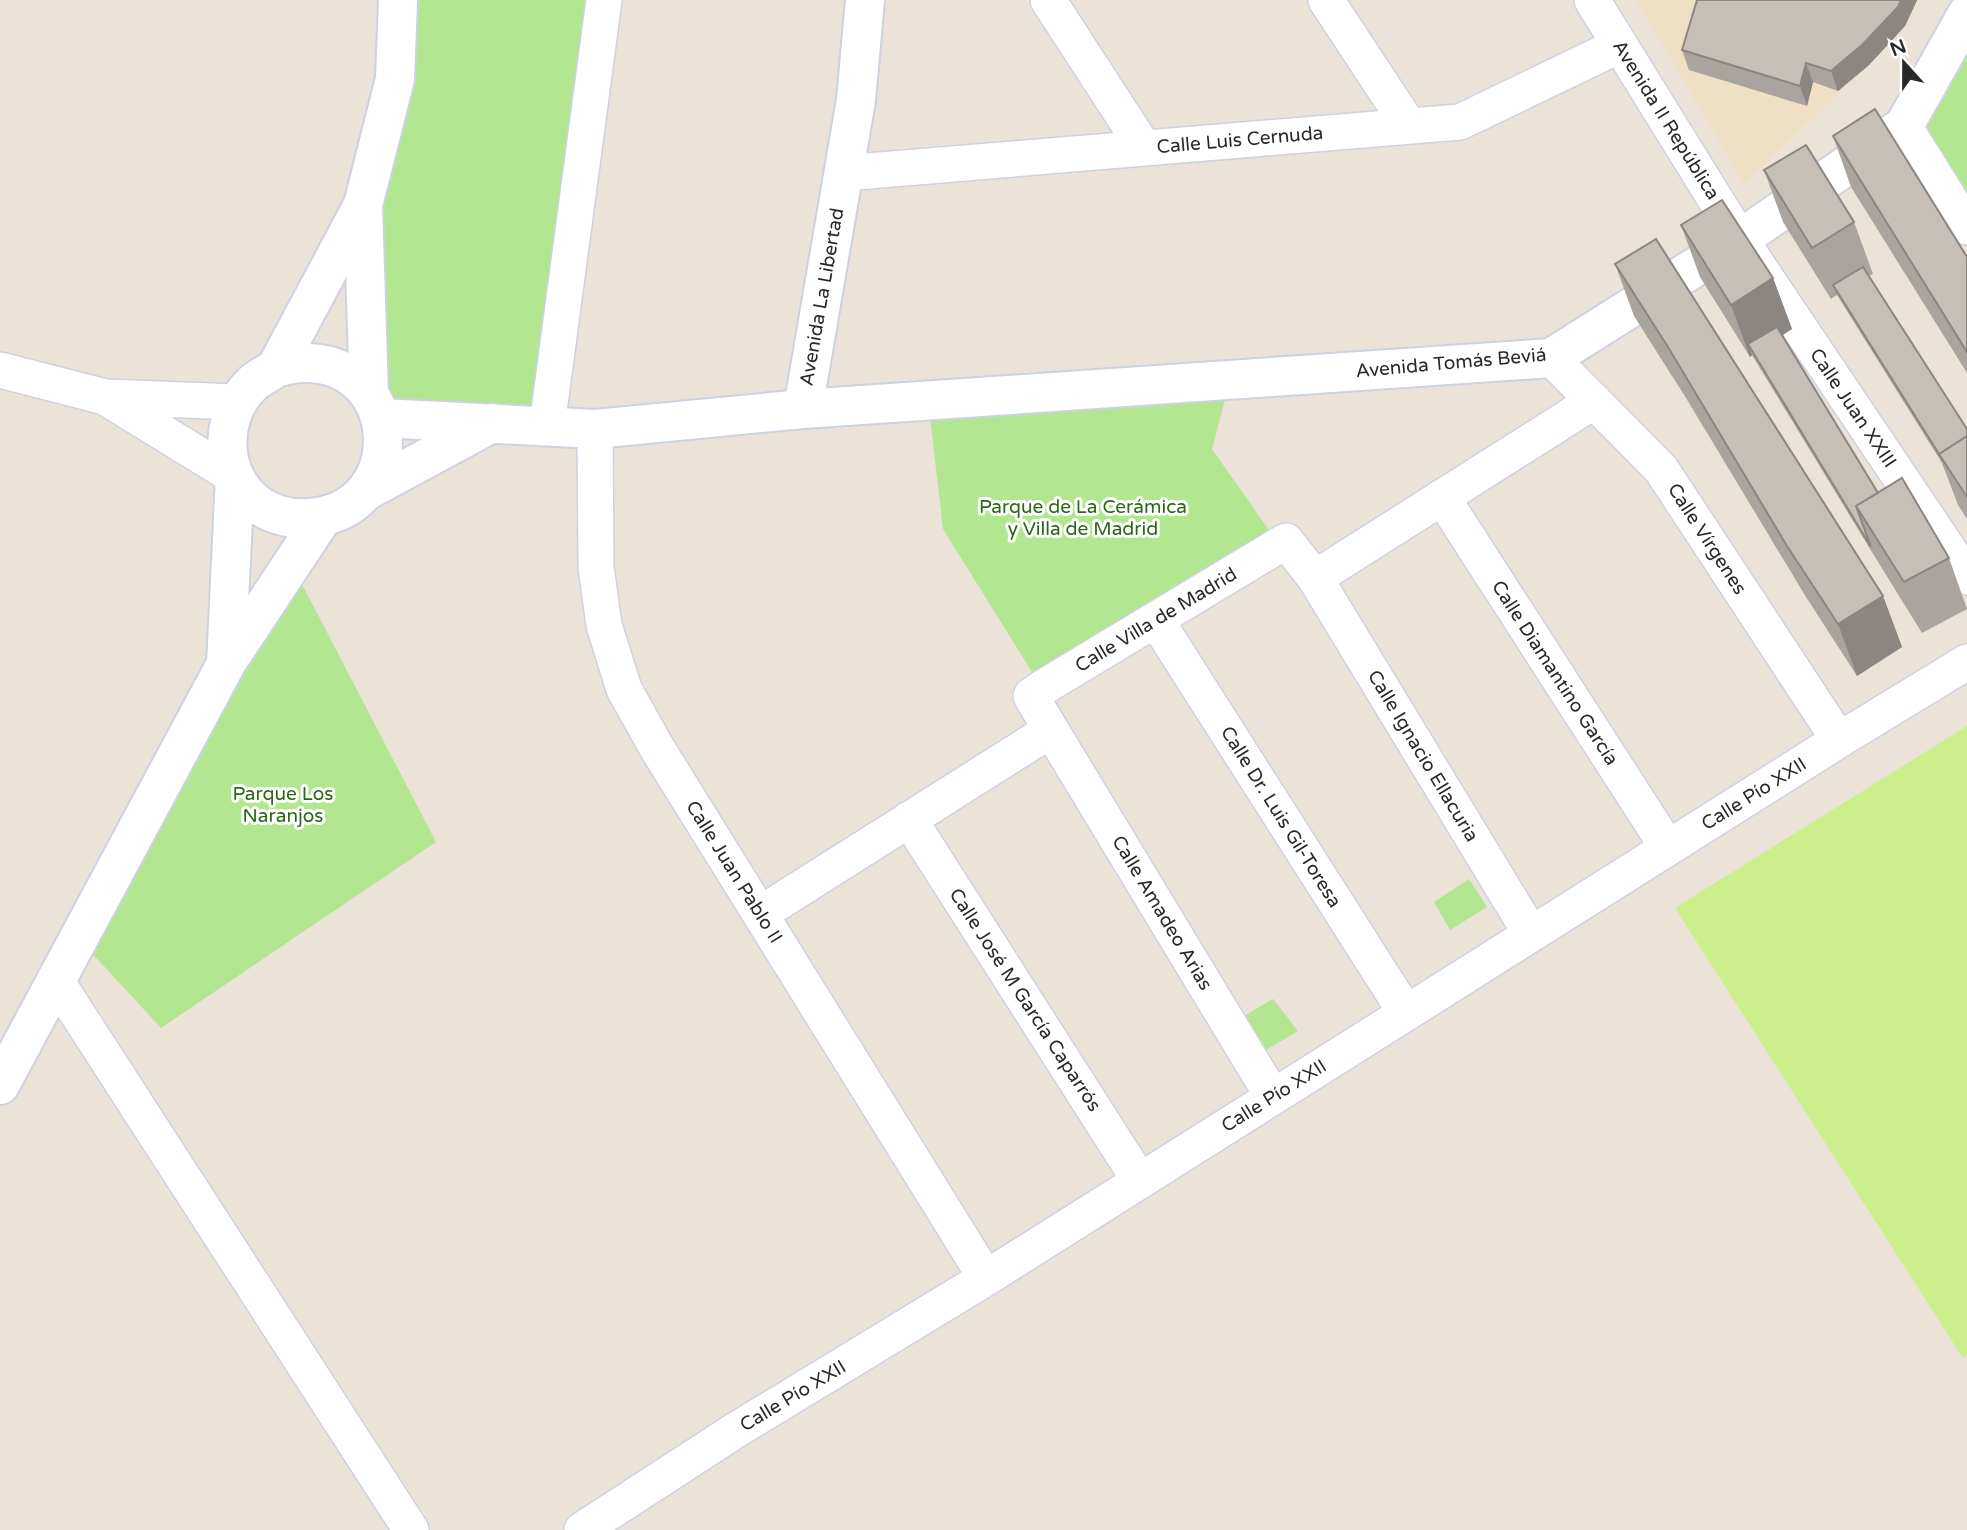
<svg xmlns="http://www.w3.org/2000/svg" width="1967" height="1530" font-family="'Varela Round',sans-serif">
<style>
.education{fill:#efdfc5}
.green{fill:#b3e690}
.pitch{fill:#cbef8a}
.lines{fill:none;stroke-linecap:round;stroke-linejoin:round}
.minor-casing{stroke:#cdd2e2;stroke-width:38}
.tertiary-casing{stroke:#cdd2e2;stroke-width:42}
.minor{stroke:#fff;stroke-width:35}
.tertiary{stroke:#fff;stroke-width:38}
.wall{fill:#aaa49e}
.shaded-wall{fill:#8b8681}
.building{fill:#c6bfb8;stroke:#8b8681;stroke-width:2}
.labels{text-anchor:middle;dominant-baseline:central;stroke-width:6;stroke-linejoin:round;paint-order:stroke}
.street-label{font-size:19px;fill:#282828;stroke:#fff}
.park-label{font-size:19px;fill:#2b6815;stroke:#fff}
</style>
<rect width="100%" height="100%" fill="#ebe2d8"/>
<!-- education -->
<path class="education" d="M1636,0H1918L1905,26L1893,40L1744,184Z"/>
<!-- green -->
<path class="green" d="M398,0H604L547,426L381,418L363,205Z
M1967,11V233L1899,129Z
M1230,380L1212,449L1278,543L1042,688L943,529L929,408Z
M292,565L436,842L161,1028L78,938Z
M1469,879L1487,907L1450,930L1434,902Z
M1273,999L1298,1031L1251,1059L1234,1022Z"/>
<!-- pitch -->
<path class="pitch" d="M1967,726V1355L1963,1358L1675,908Z"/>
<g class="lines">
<!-- minor casing -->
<g class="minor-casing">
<path id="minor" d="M1048,0L1144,148
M1326,0L1409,126
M1592,0L1740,239L1967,577
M1904,126L1967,227
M844,173L1460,122L1620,45
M1551,358L1661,469L1839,740
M0,370L105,397L237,402
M108,399L235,477
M547,426L604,0
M595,429L596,567L604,625L624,689L657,748L986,1278
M1442,497L1668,848
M1315,578L1531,934
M1156,620L1406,1013
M1051,730L1273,1097
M909,819L1140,1181
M760,914L1051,730L1031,696L1042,688L1286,541L1315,578L1594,401
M55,979L411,1530
M582,1530L736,1430L986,1278L1839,740L1967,662"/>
</g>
<!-- tertiary casing -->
<g class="tertiary-casing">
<path id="tertiary" d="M276,368C284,366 293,363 302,363C404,359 413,511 309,518C288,520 265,513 250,498C218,466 221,413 253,383C260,377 269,373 276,368L363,205
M369,394L363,205L395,79L398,0
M803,409L1551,358L1740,239L1904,126L1967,14
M381,418L595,429L803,409L856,100L865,0
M366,491L492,423
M227,662L323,517
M0,1085L226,664L235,477"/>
</g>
<!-- minor -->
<use href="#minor" class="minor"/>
<!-- tertiary -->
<use href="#tertiary" class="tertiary"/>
</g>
<!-- wall -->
<path class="wall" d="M1697,0H1917L1905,26L1869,65L1838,91L1813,82L1807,106L1689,70L1682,50Z
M1833,136L1967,257V373L1851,187Z
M1764,170L1854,222L1873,274L1868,276L1967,429V519L1958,505L1942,463L1837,295L1831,299L1783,222Z
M1681,225L1773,278L1792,329L1782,335L1878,493L1949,558L1967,609L1922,633L1875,557L1752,355L1750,357L1700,277Z
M1615,264L1883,596L1902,647L1857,676L1806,597L1686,398L1634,316Z"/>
<!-- shaded-wall -->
<path class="shaded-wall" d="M1901,0H1917L1905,26L1869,65L1838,91L1831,71Z
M1806,63L1813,82L1807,106L1800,86Z
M1773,278L1792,329L1754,354L1748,344L1752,355L1750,357L1731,305Z
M1883,596L1902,647L1857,676L1838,624Z"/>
<!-- building -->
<path class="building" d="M1697,0H1901L1898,7L1862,45L1831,71L1806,63L1800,86L1682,50Z
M1875,109L1967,257V352L1833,136Z
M1806,145L1854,222L1812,248L1764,170Z
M1722,200L1773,278L1731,305L1681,225Z
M1656,239L1883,596L1838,624L1787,546L1668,347L1615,264Z
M1863,267L1967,429V436L1939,454L1833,285Z
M1777,327L1878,493L1856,506L1871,547L1748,344Z
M1967,436V497L1939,454Z
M1902,478L1949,558L1904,582L1856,506Z"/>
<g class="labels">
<!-- street labels -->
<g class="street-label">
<text transform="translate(1666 120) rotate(58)">Avenida II República</text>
<text transform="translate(1240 140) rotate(-5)">Calle Luis Cernuda</text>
<text transform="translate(822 297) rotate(-80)">Avenida La Libertad</text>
<text transform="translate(1451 363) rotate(-5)">Avenida Tomás Beviá</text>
<text transform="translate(1853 408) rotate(56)">Calle Juan XXIII</text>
<text transform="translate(1707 539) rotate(57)">Calle Vírgenes</text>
<text transform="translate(1156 620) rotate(-31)">Calle Villa de Madrid</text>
<text transform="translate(1555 673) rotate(57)">Calle Diamantino García</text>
<text transform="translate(1423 756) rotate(59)">Calle Ignacio Ellacuria</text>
<text transform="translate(1754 794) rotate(-32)">Calle Pío XXII</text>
<text transform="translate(1281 817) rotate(58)">Calle Dr. Luis Gil-Toresa</text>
<text transform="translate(734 872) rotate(58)">Calle Juan Pablo II</text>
<text transform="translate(1162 913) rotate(59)">Calle Amadeo Arias</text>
<text transform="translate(1025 1000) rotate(57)">Calle José M García Caparrós</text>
<text transform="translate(1274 1096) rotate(-32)">Calle Pío XXII</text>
<text transform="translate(793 1396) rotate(-31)">Calle Pío XXII</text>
</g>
<!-- park labels -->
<g class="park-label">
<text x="1083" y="507">Parque de La Cerámica<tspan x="1083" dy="22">y Villa de Madrid</tspan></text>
<text x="283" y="794">Parque Los<tspan x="283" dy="22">Naranjos</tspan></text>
</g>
</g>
<!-- north arrow -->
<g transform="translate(1904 63) rotate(339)" stroke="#ffffff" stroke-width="5" paint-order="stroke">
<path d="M0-5L12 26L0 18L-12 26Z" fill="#282828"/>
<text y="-10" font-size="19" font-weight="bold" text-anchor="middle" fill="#282828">N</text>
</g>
</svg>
